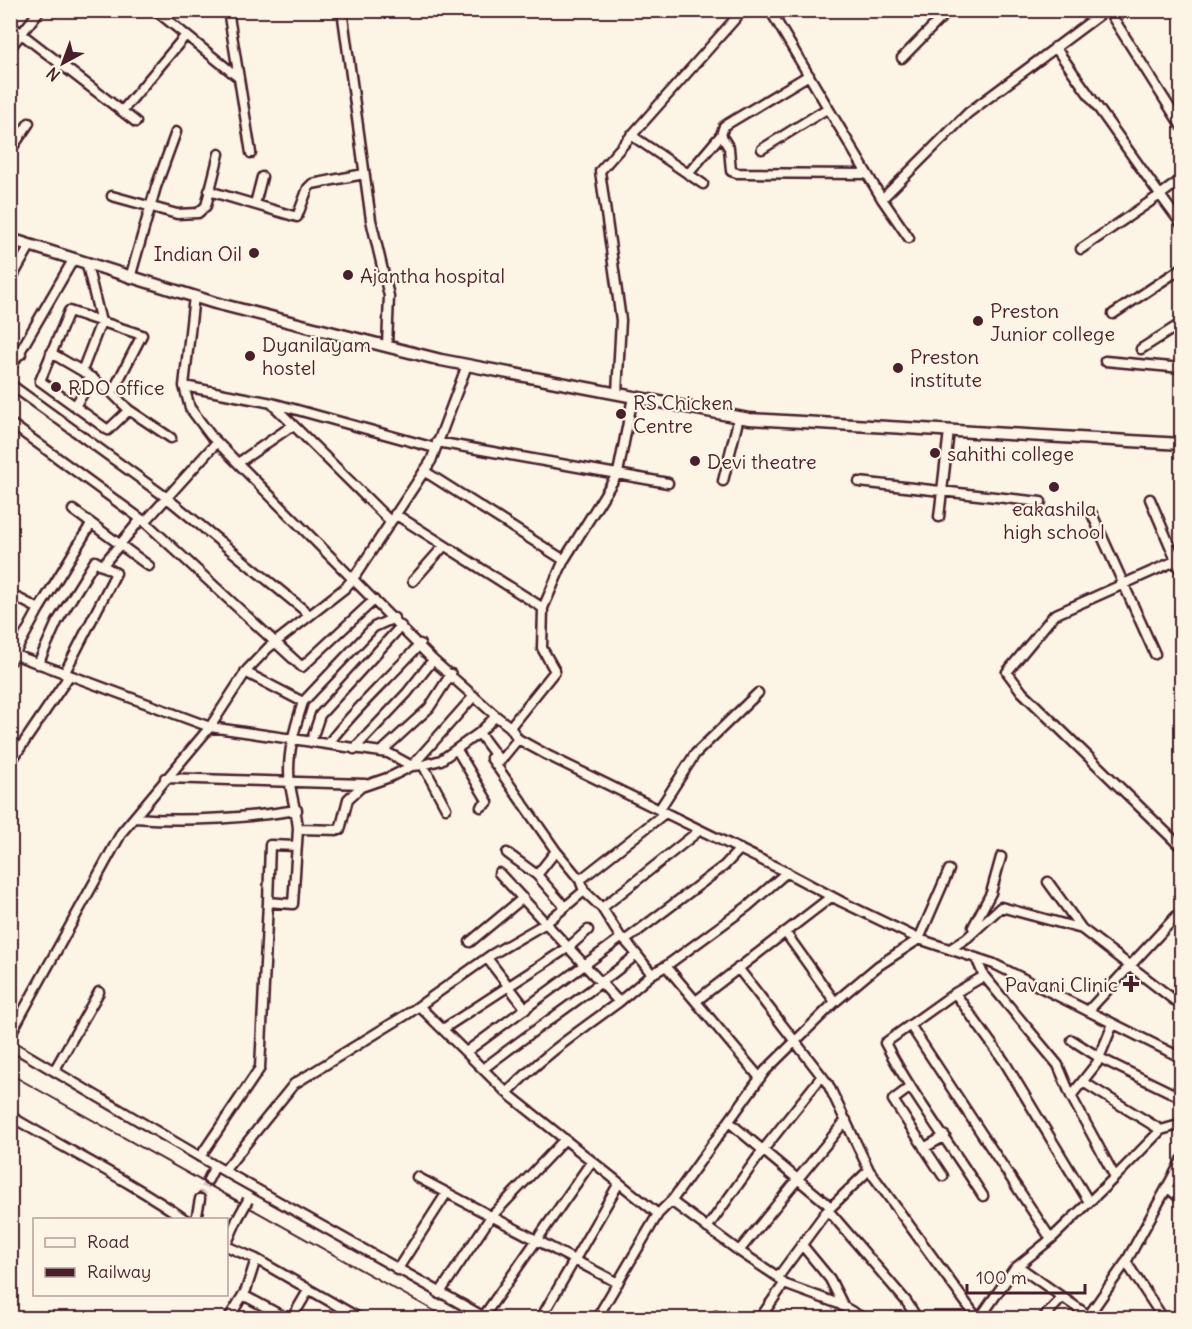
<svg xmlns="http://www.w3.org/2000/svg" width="1192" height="1329" font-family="Delius,sans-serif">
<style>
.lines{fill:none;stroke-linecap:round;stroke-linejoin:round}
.minor-tunnel{stroke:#d8cac0;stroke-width:8;stroke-dasharray:8 4;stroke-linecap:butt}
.minor-casing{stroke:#4a1f2b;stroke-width:13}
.major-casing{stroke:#4a1f2b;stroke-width:15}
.minor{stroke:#fcf5e5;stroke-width:8}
.major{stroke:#fcf5e5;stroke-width:10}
.rail{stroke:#4a1f2b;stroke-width:2}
.minor-bridge-casing{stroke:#4a1f2b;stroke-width:13;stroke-linecap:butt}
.minor-bridge{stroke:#fcf5e5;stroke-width:8}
.poi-dot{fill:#4a1f2b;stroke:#fcf5e5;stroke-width:2}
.labels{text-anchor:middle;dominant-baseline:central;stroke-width:4.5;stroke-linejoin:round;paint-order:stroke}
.poi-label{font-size:20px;fill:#4a1f2b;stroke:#fcf5e5;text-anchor:start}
</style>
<rect width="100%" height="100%" fill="#fcf5e5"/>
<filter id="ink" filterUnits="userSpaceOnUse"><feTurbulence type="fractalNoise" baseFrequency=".0167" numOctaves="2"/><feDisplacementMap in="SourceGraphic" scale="12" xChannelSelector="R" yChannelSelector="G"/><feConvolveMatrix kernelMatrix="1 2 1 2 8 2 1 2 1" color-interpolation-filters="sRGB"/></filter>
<g filter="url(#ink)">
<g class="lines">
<!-- minor-tunnel -->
<path class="minor-tunnel" d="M200,1199L208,1180"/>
<!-- minor casing -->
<g class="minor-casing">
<path id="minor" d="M155,10L239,78
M228,10L251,153
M342,10L371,220L389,296L387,346
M770,10L882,199L909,238
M1108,10L1182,127
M10,25L136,122
M1055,47L1160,195L1182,179
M10,48L40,10
M902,58L949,10
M122,111L186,35
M631,135L703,184
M721,135L724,126L809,75
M762,149L828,108
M10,151L29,123
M688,174L721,135L729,148L731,171L737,173L867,174
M209,191L297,217L308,188L312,184L364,174
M112,196L177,214L198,213L206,206L219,154
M882,199L968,113L1106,10
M255,204L262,177
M1081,249L1160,195L1182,225
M87,265L101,322L82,371L112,393L129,410L171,438
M130,278L156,187L176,132
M10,281L30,246
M194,296L184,386L190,408L211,436L433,660L496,716
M1113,314L1182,268
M10,346L21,354
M1141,349L1182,323
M51,353L82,371
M1105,361L1182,368
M10,369L73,260
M10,384L167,498L310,615
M184,386L272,403L435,448
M112,393L142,335L69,311L40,381L108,430L129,410
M617,393L621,320L600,171L743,10
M273,405L390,521
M75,406L93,378
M10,423L145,522L302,667L374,600
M437,442L668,483
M238,463L293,425
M424,471L564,560
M723,481L739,417
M859,482L1041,502
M1150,499L1182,574
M73,510L149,566
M395,514L543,608
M1092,514L1155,654
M939,517L949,431
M145,522L217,442
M1182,558L1054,615L1007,672L1022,692L1182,848
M102,566L141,519
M413,581L443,547
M10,594L39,609L91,524
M10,653L210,727L388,753L412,766L423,765L441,760L479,733
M10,662L39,609
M38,664L57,622L95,561L116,573L64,674
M245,672L303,702L374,627L394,618
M510,727L555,671L542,648L543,608L564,560L618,473L633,397
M518,739L500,761L479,733L496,716L510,727L518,739L547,755L780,869L842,902L919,939L994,964L1182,1058
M311,742L320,715L401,626
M329,743C356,707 390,678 420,644
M354,749L407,693L433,660
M457,750L488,802L481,807
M381,752L429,708L451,674
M491,758L556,851
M10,763L69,676
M423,765L446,808
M165,778L365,784
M659,810L695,754L758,693
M134,818C191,822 240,819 297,810
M298,829C297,813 292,799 290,784C286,756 295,727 303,702
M297,846L270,845L268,902L293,904L298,829L340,830L348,799L361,787L390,777L412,766L474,696
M507,853L537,875L565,907
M499,873L619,1002L652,974
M537,875L556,851L580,880
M1048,882L1082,929L1182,1006
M584,891L602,908L621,938C629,942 644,965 652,974L666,966L760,1078
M602,908L700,830
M973,927L991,893L1001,857
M785,932L835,1002
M626,940L724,866L740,849
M470,942L523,898
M950,949L967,938L1001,907L1082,929
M487,958L526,1009
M976,958L984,976L1058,1065L1071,1096L1115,1177L1161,1130L1182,1124
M666,966L748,906L787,872
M738,968L828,1084L869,1170L977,1318
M984,976L955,993L1004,1061L1089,1202
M955,993L885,1043C913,1096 950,1144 983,1196
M696,1001L831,897
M419,1006L507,1093C542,1056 578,1032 619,1002
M1088,1011L1182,910
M910,1025L1051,1239
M443,1029L569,947L588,930
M10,1035L122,832L210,727L247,670L268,648L345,588L353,579L431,461L467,365
M1072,1040L1100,1058L1182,1098
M10,1045L224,1171L486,1318
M466,1052L621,938
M483,1069C533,1030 586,996 635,956
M54,1071L99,992
M1083,1082L1161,1130
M909,1088L893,1100L943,1176
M507,1093L658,1214
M1071,1096L1097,1063L1113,1024
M10,1116C69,1151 130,1181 186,1220
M729,1122L831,1207
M924,1148L945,1136
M200,1157L260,1068L268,902
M224,1171L294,1084L409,1013L491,955L546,923L584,891L580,880L665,813
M417,1177L618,1283
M208,1180L215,1166
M1167,1187L1182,1200
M671,1201L739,1251
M828,1210L906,1301L917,1318
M196,1220L200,1199
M707,1228L763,1150L822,1076
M226,1245L237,1220
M802,1245L830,1279L844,1307
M226,1246L256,1259
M1126,1262L1163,1318
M1018,1266L1089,1316
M397,1270L446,1194
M778,1277L739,1251L846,1120
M784,1284L839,1304L863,1318
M439,1294L490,1218L565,1139
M243,1295L286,1318
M716,1316L720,1318
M483,1317L592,1161
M229,1318L246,1290L256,1259L359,1318
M292,1318L309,1289
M541,1318L619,1183
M597,1318L658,1214L673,1199L765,1071L835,1002L878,966L919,939L949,870
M760,1318L784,1284L778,1277L826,1212L869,1170
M980,1318L1014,1269L1051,1239L1115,1177
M1043,1318L1063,1297
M1087,1318L1126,1262L1182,1160"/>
</g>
<!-- major casing -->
<g class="major-casing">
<path id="major" d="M10,239L215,303L441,360L749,419L1182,444"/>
</g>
<!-- minor -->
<use href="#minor" class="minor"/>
<!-- major -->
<use href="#major" class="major"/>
<!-- rail -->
<path class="rail" d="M10,1074L447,1318"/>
<!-- minor-bridge casing -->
<g class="minor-bridge-casing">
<path id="minor-bridge" d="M237,1220L248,1200"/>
</g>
<!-- minor-bridge -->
<use href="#minor-bridge" class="minor-bridge"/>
</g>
</g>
<!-- markers -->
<g class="poi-dot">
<circle cx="254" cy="253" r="6"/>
<circle cx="348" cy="275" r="6"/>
<circle cx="978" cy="321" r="6"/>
<circle cx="250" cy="356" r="6"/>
<circle cx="898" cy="368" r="6"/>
<circle cx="56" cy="387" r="6"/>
<circle cx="621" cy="414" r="6"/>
<circle cx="935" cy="453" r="6"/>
<circle cx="695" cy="461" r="6"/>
<circle cx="1054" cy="487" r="6"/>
<path d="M1128 975h6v6h6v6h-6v6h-6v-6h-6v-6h6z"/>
</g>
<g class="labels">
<!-- poi labels -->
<g class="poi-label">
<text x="242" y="253" text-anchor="end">Indian Oil</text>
<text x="360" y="275">Ajantha hospital</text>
<text x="990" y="310">Preston<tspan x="990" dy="23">Junior college</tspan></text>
<text x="262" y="344">Dyanilayam<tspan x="262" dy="23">hostel</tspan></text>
<text x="910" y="356">Preston<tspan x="910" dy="23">institute</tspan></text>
<text x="68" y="387">RDO office</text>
<text x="633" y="402">RS Chicken<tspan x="633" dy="23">Centre</tspan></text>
<text x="947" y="453">sahithi college</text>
<text x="707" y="461">Devi theatre</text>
<text x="1054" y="508" text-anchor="middle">eakashila<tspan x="1054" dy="23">high school</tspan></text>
<text x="1118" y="984" text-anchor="end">Pavani Clinic</text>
</g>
</g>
<!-- margin -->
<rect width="1192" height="1329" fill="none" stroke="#fcf5e5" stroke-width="36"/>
<rect x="18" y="18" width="1156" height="1293" fill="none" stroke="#4a1f2b" stroke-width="2" filter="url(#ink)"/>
<!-- legend -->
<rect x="33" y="1218" width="195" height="78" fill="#fcf5e5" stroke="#b59f9b" stroke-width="1.5"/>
<rect x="45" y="1238" width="30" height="9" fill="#fcf5e5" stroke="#b59f9b" stroke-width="1.5"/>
<text x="87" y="1248" font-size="18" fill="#4a1f2b">Road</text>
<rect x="45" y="1268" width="30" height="9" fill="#4a1f2b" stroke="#b59f9b" stroke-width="1.5"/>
<text x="87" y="1278" font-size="18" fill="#4a1f2b">Railway</text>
<!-- north arrow -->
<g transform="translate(63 63) rotate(221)" stroke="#fcf5e5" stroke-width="4.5" paint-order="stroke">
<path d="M0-4.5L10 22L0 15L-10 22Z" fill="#4a1f2b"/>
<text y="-9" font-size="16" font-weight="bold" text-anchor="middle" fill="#4a1f2b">N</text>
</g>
<!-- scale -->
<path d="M967 1284v9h118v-9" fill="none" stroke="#4a1f2b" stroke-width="3"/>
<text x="976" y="1284" font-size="18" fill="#4a1f2b" stroke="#fcf5e5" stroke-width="4.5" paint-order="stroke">100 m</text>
</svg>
